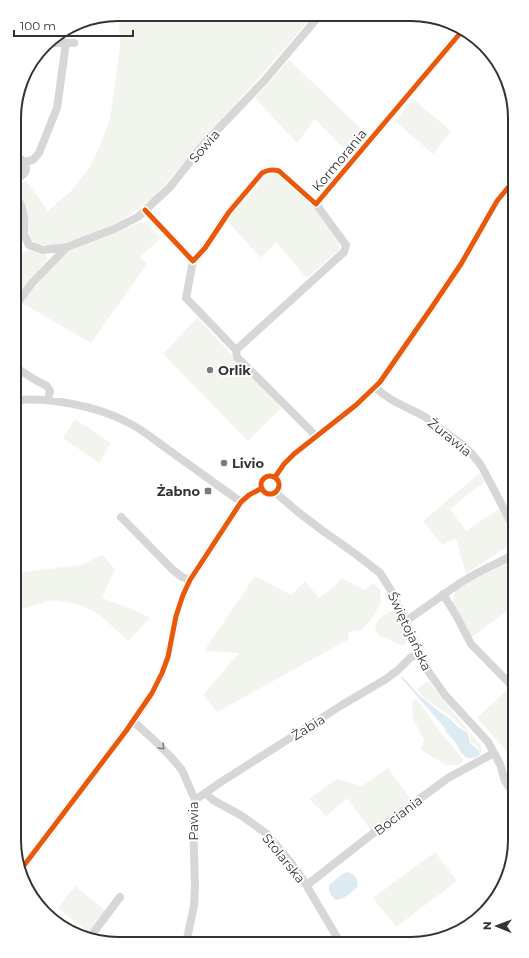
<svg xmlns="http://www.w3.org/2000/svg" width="529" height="958" font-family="Montserrat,sans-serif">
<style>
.green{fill:#f1f5ed}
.water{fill:#ddebf3}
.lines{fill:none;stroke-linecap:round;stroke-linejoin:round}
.street{stroke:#d7d7d7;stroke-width:8}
.cycleway-casing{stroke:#fff;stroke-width:8}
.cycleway{stroke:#e8590c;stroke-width:5}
.oneway{stroke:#7d7d7d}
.poi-dot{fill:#7a7a7a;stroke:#fff;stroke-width:1.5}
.labels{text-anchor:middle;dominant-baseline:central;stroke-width:4;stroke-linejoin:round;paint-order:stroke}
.street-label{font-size:13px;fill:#333;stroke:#fff}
.poi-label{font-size:13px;font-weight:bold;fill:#333;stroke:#fff;text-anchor:start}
.rim{fill:none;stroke:#333;stroke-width:2}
</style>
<rect width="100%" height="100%" fill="#fff"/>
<!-- green -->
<path class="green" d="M119,14L314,15L154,197L121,221L78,239L53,246L40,245L31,240L27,224L23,200L15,190V185L26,181L48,211L71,191L90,167L101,143L110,119L120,48Z
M289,60L368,135L350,155L315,119L297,143L255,98Z
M507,81L509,85L512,100L500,91Z
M413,99L451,131L433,154L395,121Z
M274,174L281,176L315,208L340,241L339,250L307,278L276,242L261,258L227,221L267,175Z
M141,222L148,224L161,238L140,257L147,264L91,343L22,303L54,264L73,248Z
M29,250L47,254V260L15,301V265L21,253Z
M197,318L282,407L248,441L163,354Z
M75,419L111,443L99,463L63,438Z
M480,473L484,482L450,509L466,531L500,508L515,539V541L466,574L456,538L442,545L423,521Z
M102,555L115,569L102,598C118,604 134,609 150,618L128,641L100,615L81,605L53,600L21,609L14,612V571L23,572L81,565Z
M510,559H515V580L513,581L515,584V606L514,605L471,638L453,603L455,591Z
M255,576L291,595L305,581L319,598L333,588L342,578L364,590L373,583L380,590L381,603L370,621L361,630L348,632L349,639L217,712L203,695L239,653L204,651Z
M390,611L395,613L407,641L405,645H400L387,638L380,636L375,630C376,619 382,617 390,611Z
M428,681L481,746V755L477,746L471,743L470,734L459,725L450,716L423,697L417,689Z
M508,689L515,696V749L509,754L477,718Z
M416,698L441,733L464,760L458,765H446L421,750L424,740L413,719L412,702Z
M388,768L412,801L372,832L347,798L326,816L309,799L337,779L362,786Z
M435,852L457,881L396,927L373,898Z
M75,886L106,911L88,932L58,908Z"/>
<!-- water -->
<path class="water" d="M401,675L420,696L436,709L449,718L458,727L468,733L470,743L478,750L480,754C477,757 476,757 472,758C462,760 460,749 455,742C451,736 447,735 444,727L402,679Z
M348,872C354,874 360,880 357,887C351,893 344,900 335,900C331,895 328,892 329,885L344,873Z"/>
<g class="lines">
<!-- street -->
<path class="street" d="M47,43H74
M24,162L33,160L39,153L57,108L66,43
M15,178C30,177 29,159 15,157
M15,194L17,197L22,208L24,218V234L29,245L43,250L67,247L114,229L138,217L170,187L204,144L264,81L320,15
M145,210L193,261L205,248L229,212L262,173C268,170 272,169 279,171L316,204L462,31
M193,261L186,298L236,350L237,357L316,436
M15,306L33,282L67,247
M236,350L344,252L346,245L316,204
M15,367L37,381L47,386L50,391L48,400
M375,387C388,400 404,406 420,414C428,418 434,424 441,429C458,441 469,448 482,467L515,530
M15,400C48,397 97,406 127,422C142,429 156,441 170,451C194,468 217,485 241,502
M261 485a9 9 0 1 1 18 0a9 9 0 1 1-18 0Z
M275,477L284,464L294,454L356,405L380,382L432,307L461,264L497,201L515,179
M276,493L298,512L319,528L357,555L380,573L392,592L428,671L445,695L488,742L500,764L505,781L515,796
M121,517L173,570L182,577L190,580
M443,594L457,617L471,644L515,689
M406,621L460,583L479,572L515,554
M133,721L155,741L171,757L182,770L195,800L193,818L195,887L194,906L186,943
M205,793L213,800L242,816L267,834L292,864L302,878L341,944
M195,800L221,782L342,705L386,679L398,670L410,658L419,653
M19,872L126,731L152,693L162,673L168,657L176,616L183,595L190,580L241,502L249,495L262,488
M307,885L376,831L448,778L494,753
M94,939L91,936L120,897"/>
<!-- cycleway casing -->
<g class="cycleway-casing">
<path id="cycleway" d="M145,210L193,261L205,248L229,212L262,173C268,170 272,169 279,171L316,204L462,31
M261 485a9 9 0 1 1 18 0a9 9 0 1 1-18 0Z
M275,477L284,464L294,454L356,405L380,382L432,307L461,264L497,201L515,179
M19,872L126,731L152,693L162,673L168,657L176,616L183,595L190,580L241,502L249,495L262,488"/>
</g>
<!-- cycleway -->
<use href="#cycleway" class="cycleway"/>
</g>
<!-- one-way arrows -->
<defs><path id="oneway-chevron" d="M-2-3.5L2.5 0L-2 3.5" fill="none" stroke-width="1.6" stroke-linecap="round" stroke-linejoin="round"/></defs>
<use class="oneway" href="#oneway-chevron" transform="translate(162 747) rotate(46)"/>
<!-- markers -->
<g class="poi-dot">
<circle cx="210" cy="370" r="4"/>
<circle cx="224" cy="463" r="4"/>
<rect x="204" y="487" width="8" height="8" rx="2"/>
</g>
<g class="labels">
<!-- street labels -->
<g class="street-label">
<text transform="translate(204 146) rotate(-49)">Sowia</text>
<text transform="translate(339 160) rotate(-50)">Kormorania</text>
<text transform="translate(450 437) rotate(39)">Żurawia</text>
<text transform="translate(410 631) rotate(65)">Świętojańska</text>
<text transform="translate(308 727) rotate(-32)">Żabia</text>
<text transform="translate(398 815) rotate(-37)">Bociania</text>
<text transform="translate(193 821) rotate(-90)">Pawia</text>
<text transform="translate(284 858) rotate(51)">Stolarska</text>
</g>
<!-- poi labels -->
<g class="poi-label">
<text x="218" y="370">Orlik</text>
<text x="232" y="463">Livio</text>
<text x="200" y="491" text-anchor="end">Żabno</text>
</g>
</g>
<!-- crop -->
<path d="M0 0H529V958H0ZM118 21H411A97 97 0 0 1 508 118V840A97 97 0 0 1 411 937H118A97 97 0 0 1 21 840V118A97 97 0 0 1 118 21Z" fill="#fff" fill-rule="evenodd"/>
<path class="rim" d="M118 21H411A97 97 0 0 1 508 118V840A97 97 0 0 1 411 937H118A97 97 0 0 1 21 840V118A97 97 0 0 1 118 21Z"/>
<!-- north arrow -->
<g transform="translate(497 926) rotate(271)" stroke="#ffffff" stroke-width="3" paint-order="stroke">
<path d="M0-3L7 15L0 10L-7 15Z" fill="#333333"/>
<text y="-6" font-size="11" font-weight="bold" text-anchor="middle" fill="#333333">N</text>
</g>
<!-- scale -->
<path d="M14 30v6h119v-6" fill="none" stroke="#333333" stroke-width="2"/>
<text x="20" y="30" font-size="12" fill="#333333" stroke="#ffffff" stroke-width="3" paint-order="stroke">100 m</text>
</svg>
